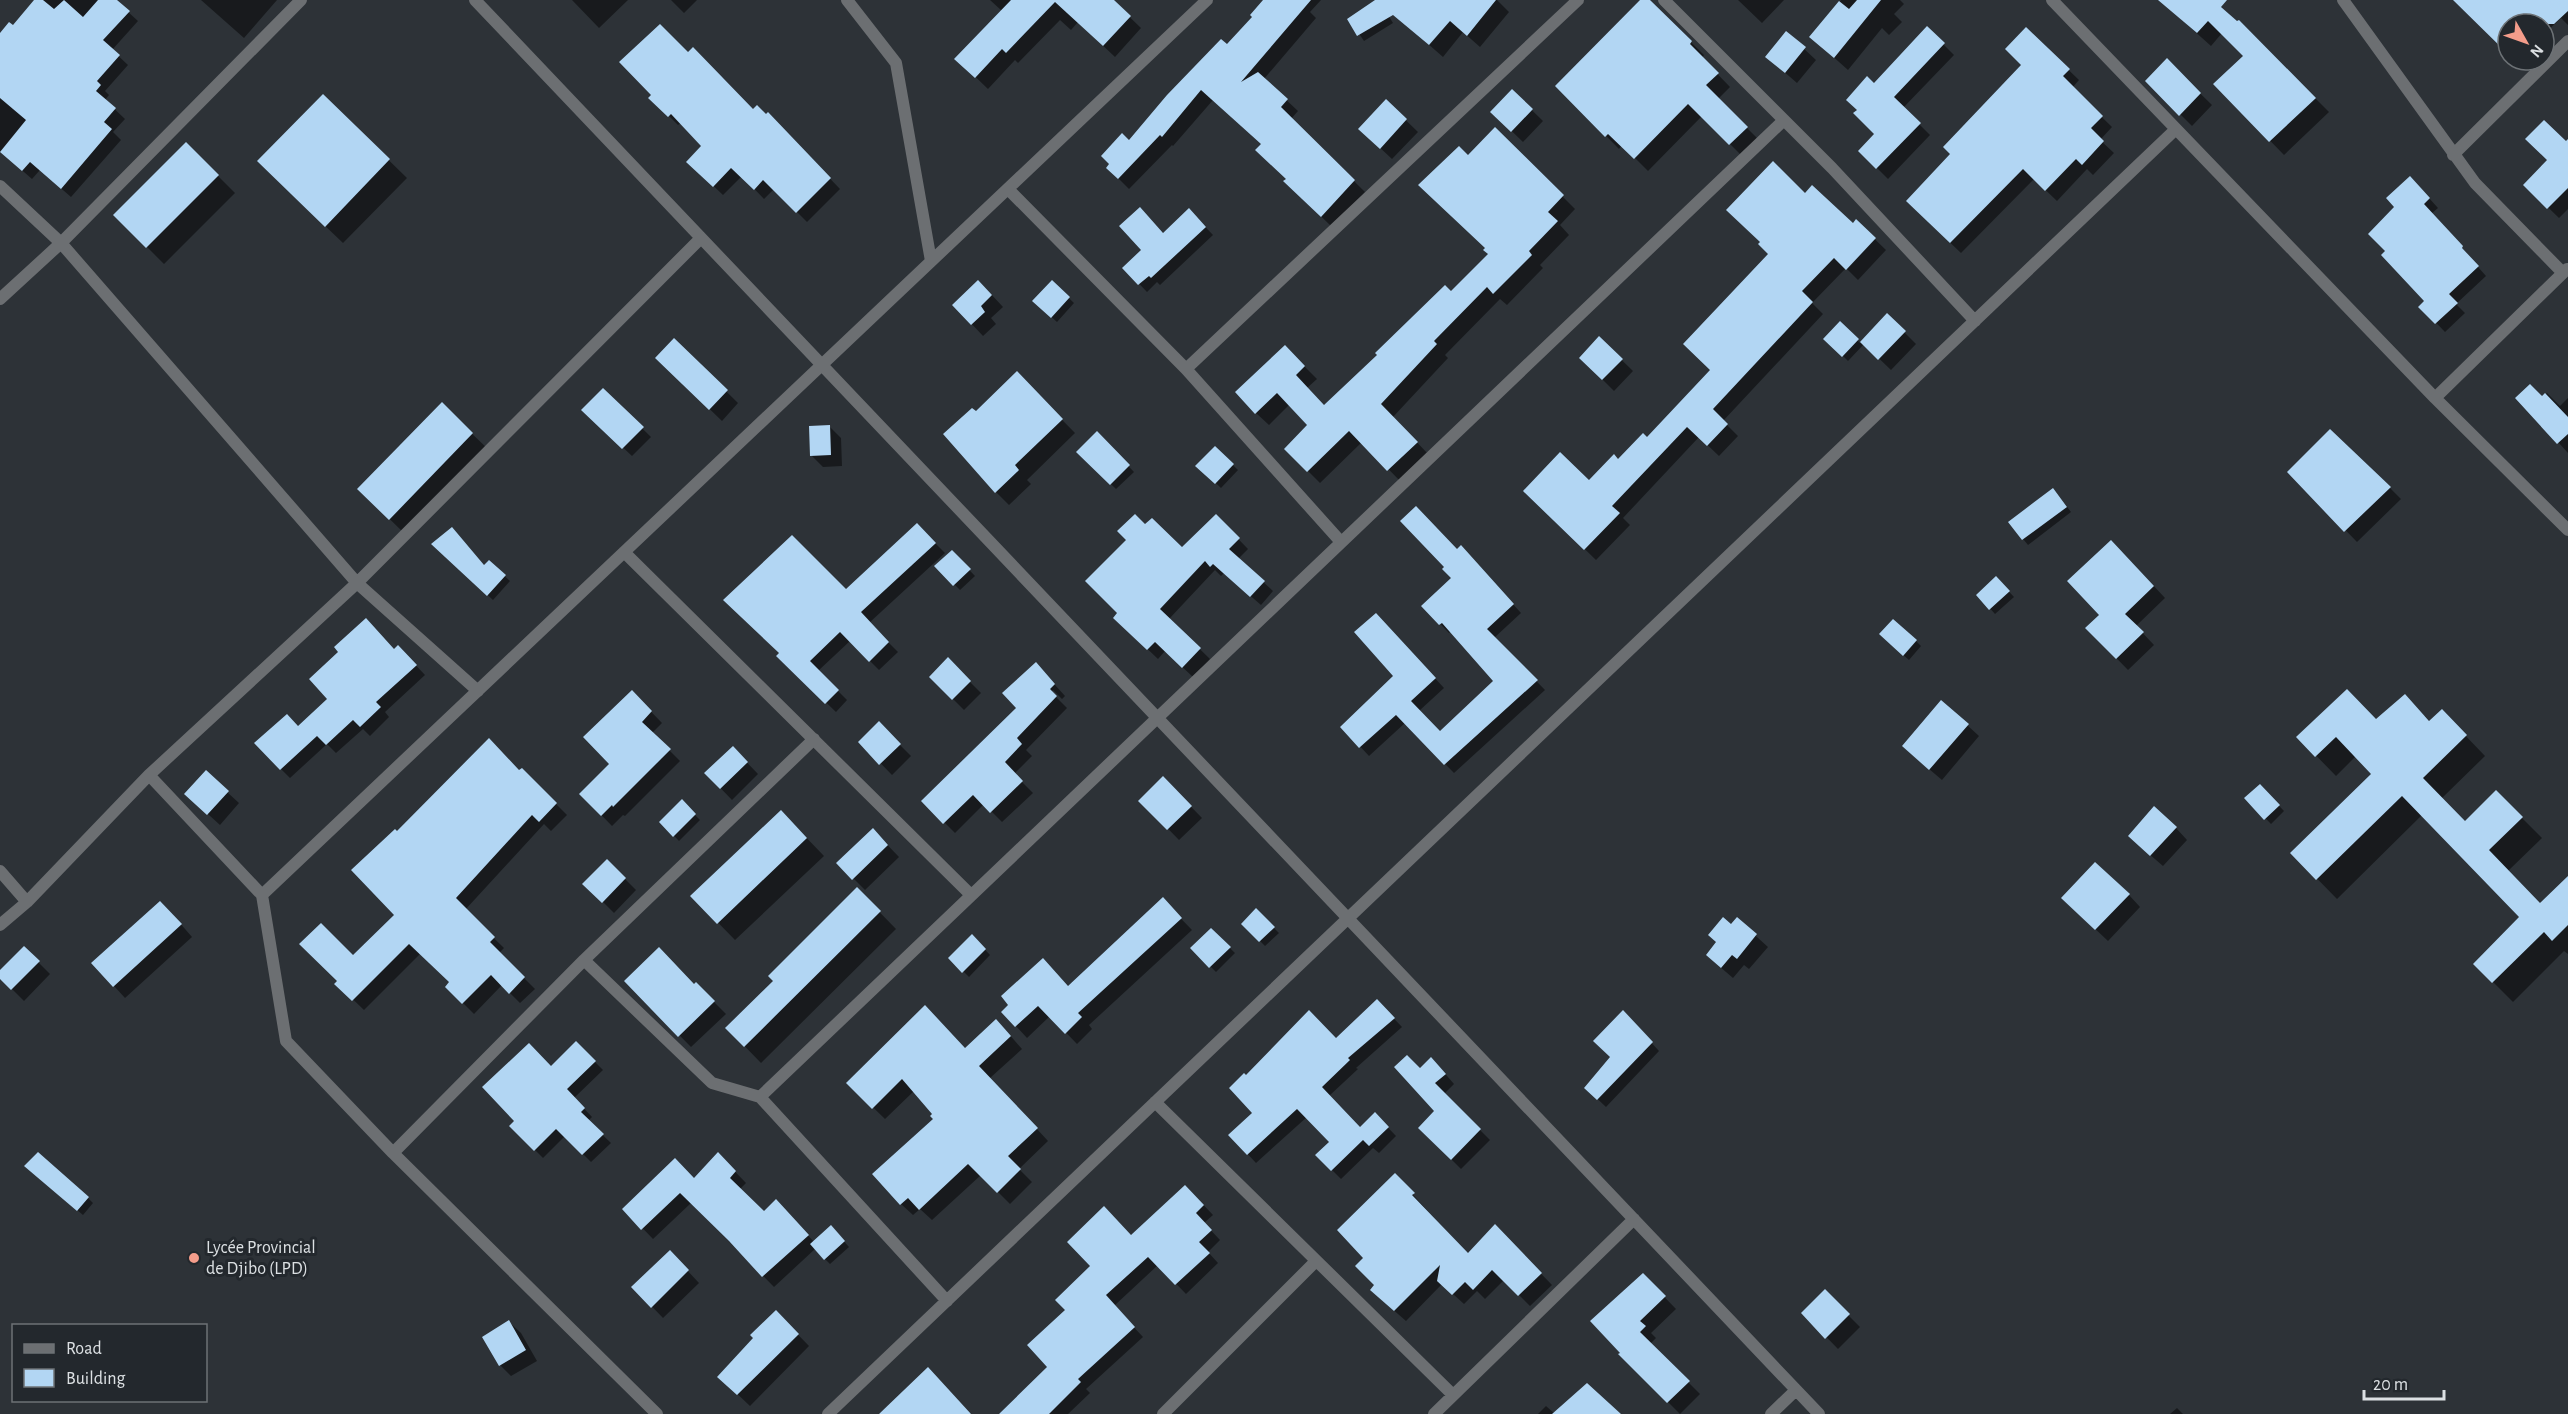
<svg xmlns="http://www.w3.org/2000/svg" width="2568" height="1414" font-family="'Alegreya Sans',sans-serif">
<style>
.shadow{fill:#0007}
.building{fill:#b2d6f3}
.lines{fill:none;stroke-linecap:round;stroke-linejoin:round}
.minor{stroke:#6c6f72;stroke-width:12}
.poi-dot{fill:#f49d8b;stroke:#23282d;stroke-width:2}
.labels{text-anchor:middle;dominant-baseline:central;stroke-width:6;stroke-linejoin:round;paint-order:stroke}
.poi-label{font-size:18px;fill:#dce0e3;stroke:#23282d;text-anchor:start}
</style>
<rect width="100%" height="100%" fill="#2d3237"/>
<!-- shadow -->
<path class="shadow" d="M36,0H115L138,21L112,50L128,65L105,91L109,95L105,100L125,119L113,132L121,140L71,197L40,170L32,179L0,151V35L13,27Z
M201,0H277L244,38Z
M572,0H628L599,28Z
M671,0H697L684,13Z
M990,0H1112L1141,28L1115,57L1078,22L1071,30L1060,20L1018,63L1015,60L988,89L957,59L1002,11Z
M1265,0H1321L1310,12L1316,18L1264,79L1298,111L1291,119L1365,192L1332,227L1296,192L1262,144L1213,100L1173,146L1172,145L1129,189L1108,168L1129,142L1227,46L1254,17Z
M1394,0H1497L1509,12L1480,47L1463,32L1443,57L1387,8Z
M1642,0H1648L1704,55L1702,58L1730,87L1718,99L1760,141L1743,157L1702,116L1648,171L1622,145L1619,149L1557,86Z
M1738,0H1784L1762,23Z
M1841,0H1900L1904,4L1894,14L1902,22L1889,35L1882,28L1848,70L1811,37Z
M2167,0H2210L2237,23L2239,22L2329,112L2284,155L2215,84L2245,56L2222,33L2211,46L2182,20Z
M2455,0H2568V25L2561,18L2544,34V24H2508V52Z
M1383,7L1393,23L1364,41L1349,19Z
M1927,28L1954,55L1903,108L1930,135L1888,179L1860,151L1876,134L1874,85Z
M2026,29L2079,80L2072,88L2112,127L2100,140L2114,153L2093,175L2087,169L2057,201L2034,179L1961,253L1918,212L1952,154L2023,66Z
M1787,33L1816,60L1797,83L1767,57Z
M688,54L753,111L766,116L768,114L840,189L807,222L774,189L764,199L742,176L723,195L688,162L703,146L681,123L678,125L651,98Z
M2167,61L2212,105L2192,126L2147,81Z
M1512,91L1543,121L1523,142L1492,112Z
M323,96L407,178L343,243L276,179Z
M1386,101L1418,132L1392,159L1360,129Z
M1495,129L1575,209L1560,225L1569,235L1540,265L1543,268L1507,305L1500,299L1445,355L1448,358L1393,417L1429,455L1401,482L1362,442L1320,483L1286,449L1309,426L1290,404L1269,425L1256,413L1297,359L1317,379L1307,388L1325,407L1451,293L1490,254L1468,157Z
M186,144L235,193L164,264L115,215Z
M2568,144V209L2559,218L2525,185Z
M2419,187L2438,208L2431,214L2486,276L2456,304L2465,313L2445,332L2421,307L2426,301Z
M1805,195L1853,225L1856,221L1886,250L1858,280L1846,268L1812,303L1823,314L1723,421L1738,436L1719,456L1699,437L1623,518L1630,525L1596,560L1525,491L1589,482L1647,439L1712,370L1770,254Z
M1189,210L1213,235L1160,285L1157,282L1147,292L1124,268Z
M1052,282L1074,303L1057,322L1034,301Z
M990,293L1003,307L991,318L996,324L983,336L954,305Z
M1887,315L1916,344L1891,370L1864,344L1848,361L1826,339L1840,323L1860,343Z
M1599,338L1633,371L1614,391L1581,358Z
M674,340L738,403L722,421L657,358Z
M1017,374L1075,433L1027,480L1031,484L1009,505L996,492L976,413Z
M603,390L651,437L632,456L583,410Z
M2547,393L2560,406L2568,398V453L2518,398H2542Z
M442,405L490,451L407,536L359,489Z
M829,426L841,438L842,466L823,467L811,455Z
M1097,433L1134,472L1116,489L1078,452Z
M1215,448L1238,470L1221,488L1198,466Z
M2289,472L2390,488L2401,499L2357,542Z
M2058,495L2071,512L2028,545L2010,523Z
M1216,516L1248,549L1238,559L1273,591L1261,605L1224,573L1221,576L1215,570L1169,619L1210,659L1193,677L1165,651L1158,659L1115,618L1119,613L1145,527L1182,549Z
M917,525L945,553L869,623L898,652L879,670L850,641L818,671L847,700L836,712L778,656Z
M434,545L485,567L489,562L510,581L493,600Z
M1457,551L1469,556L1521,613L1494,638L1545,690L1454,773L1405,723L1369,756L1342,727L1396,676L1384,623L1444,688L1419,711L1440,733L1496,681L1451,631L1449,633L1423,606L1454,578Z
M952,552L975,576L960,590L936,566Z
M2123,553L2165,598L2136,626L2154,645L2128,670L2087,628L2101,615Z
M1996,578L2014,597L1995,614L1978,595Z
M1886,640L1916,641L1921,646L1909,660Z
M394,650L407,656L425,675L385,712L389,717L370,736L363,729L336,753L327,744L290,778L281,769L299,728Z
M948,660L981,693L964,710L931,677Z
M1046,675L1065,696L1062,699L1053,690L1051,692L1067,708L1026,750L1032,756L1014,774L1033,793L1002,822L984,804L955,833L923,801L1018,708Z
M632,692L662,723L652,733L680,761L625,816L623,815L612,826L581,794L611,764Z
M2425,716L2430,722L2461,731L2485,756L2441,799L2465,823L2496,792L2542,838L2508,871L2540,904L2568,878V954L2564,951L2513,1002L2475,964L2521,917L2422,815L2337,899L2292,853L2374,774L2356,756L2336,776L2298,737L2377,721Z
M879,724L911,756L892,775L860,742Z
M1967,725L1979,736L1942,780L1915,757Z
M733,748L758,774L732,800L706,773Z
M522,770L567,815L551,831L544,824L465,910L504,948L499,953L535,989L520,1003L502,985L474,1014L447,987L451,983L420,954L364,1010L337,984L353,957L397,915V833Z
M1163,778L1202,818L1179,840L1141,801Z
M2260,786L2284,811L2271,824L2246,798Z
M227,792L239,803L220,825L198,805Z
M682,802L700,820L679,841L661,822Z
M2176,828L2187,840L2163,866L2141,847Z
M798,829L824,856L735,940L692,896Z
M873,830L899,857L865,890L838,863Z
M607,861L636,890L614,913L585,884Z
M857,889L896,929L761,1063L727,1028L776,981Z
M2129,895L2140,907L2108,941L2074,909Z
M1163,900L1192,930L1089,1025L1092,1029L1077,1044L1050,1016L1027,1038L1003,1012L1068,987Z
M1256,910L1279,933L1265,946L1243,924Z
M172,914L192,937L125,998L93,963Z
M1737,919L1768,947L1749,969L1744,965L1733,978L1719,966L1732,926Z
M1211,930L1235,953L1216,972L1192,948Z
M972,936L990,955L969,977L950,958Z
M24,948L50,974L24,1001L0,977V972Z
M626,981L696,984L726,1014L691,1047Z
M1377,1001L1402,1027L1356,1068L1358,1069L1329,1096L1360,1129L1375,1114L1396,1136L1379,1153L1373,1148L1341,1179L1317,1155L1331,1142L1307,1117L1256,1163L1230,1135L1254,1113L1246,1077L1336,1040Z
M1623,1012L1659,1051L1606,1107L1586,1088L1612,1057Z
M1008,1033L1022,1049L990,1078L1048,1141L1019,1169L1032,1182L1010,1204L981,1175L932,1220L920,1209L913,1215L901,1204L935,1119L934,1114L914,1091L885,1119L848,1083L965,1050Z
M576,1043L603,1070L574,1098L592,1117L588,1121L611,1143L591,1162L565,1136L543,1158L511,1126L551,1068Z
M1441,1069L1454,1084L1444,1094L1490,1140L1461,1169L1420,1128L1436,1111L1420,1070Z
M718,1154L746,1183L740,1189L764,1213L786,1211L814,1242L831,1227L849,1247L830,1264L815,1249L774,1287L691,1203L653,1239L624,1209L695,1180Z
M32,1172L88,1198L93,1203L83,1215Z
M1395,1175L1468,1255L1495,1226L1552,1285L1530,1306L1504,1280L1485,1299L1477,1291L1464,1304L1442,1284L1406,1321L1382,1300L1366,1258Z
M1195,1196L1213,1215L1204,1223L1220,1240L1208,1252L1218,1263L1186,1294L1158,1265L1114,1306L1143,1337L1086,1389L1090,1393L1068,1414H1001L1049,1367L1067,1310L1132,1237Z
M670,1252L699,1283L663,1318L633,1287Z
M1643,1275L1676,1309L1651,1333L1656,1338L1650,1344L1700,1394L1680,1414L1620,1354Z
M1825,1292L1860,1327L1838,1349L1803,1313Z
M776,1312L809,1346L750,1406L731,1388Z
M509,1322L521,1333L537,1361L511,1376L500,1365Z
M1546,1406L1555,1414H1619H1538Z
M2177,1408L2183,1414H2170Z"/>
<!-- building -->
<path class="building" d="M34,0H43L54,9L64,0L83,17L98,0H117L130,11L103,40L120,55L97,81L101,85L96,91L116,108L104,122L112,129L61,189L30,162L22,171L0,152L26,120L0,98V33L9,22L13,25Z
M1011,0H1114L1131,16L1103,46L1055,2L1006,53L1002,49L975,78L954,59Z
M1263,0H1311L1241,82L1258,72L1288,99L1281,107L1355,180L1321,217L1283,181L1286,179L1255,150L1261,144L1201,90L1162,137L1160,135L1118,179L1106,168L1109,164L1101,156L1122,133L1129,140L1167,95L1221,39L1227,44L1252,17L1250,15Z
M1375,0H1496L1467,36L1450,21L1429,45L1393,15L1357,36L1347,19Z
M1640,0H1650L1692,41L1690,44L1719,73L1706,85L1748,127L1729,145L1688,104L1634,159L1608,134L1605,137L1555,86Z
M1857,0H1881L1834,58L1809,37L1839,1L1849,9Z
M2158,0H2227L2221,7L2237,21L2239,20L2316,98L2269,142L2213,84L2243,56L2208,21L2197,33Z
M2453,0H2568V11L2554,24H2508V54Z
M660,24L688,52L693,47L753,109L757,105L766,114L768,112L831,178L796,213L763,180L754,190L731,168L713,187L686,162L701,146L671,114L668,117L648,98L651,95L619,62Z
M1927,26L1945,43L1894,97L1921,123L1876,169L1858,151L1874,134L1853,113L1857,110L1846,100L1867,76L1874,83Z
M2026,27L2070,69L2063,76L2103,116L2091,128L2104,141L2082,165L2076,159L2045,191L2023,169L1950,243L1906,201L1950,154L1943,147L2021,65L2005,49Z
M1786,31L1806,47L1785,73L1765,57Z
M2167,58L2201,93L2179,116L2145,81Z
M1512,89L1533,109L1511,132L1490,112Z
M323,94L390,159L325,227L257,161Z
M1386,99L1407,119L1380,149L1358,129Z
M2544,120L2566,141L2568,139V188L2547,209L2523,185L2547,160L2525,139Z
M1495,127L1564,195L1548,212L1558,221L1529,251L1532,255L1493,294L1487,287L1434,341L1437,344L1381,404L1418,442L1387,471L1349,431L1307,472L1284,449L1307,425L1277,393L1255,414L1235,392L1285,345L1305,366L1296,375L1324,405L1377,355L1375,353L1445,285L1451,291L1488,254L1483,250L1485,248L1418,185L1459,146L1468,155Z
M186,142L219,175L146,248L113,215Z
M1773,161L1805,193L1812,185L1853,223L1856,219L1876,238L1846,270L1834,258L1802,291L1813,302L1713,409L1728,424L1707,446L1687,427L1612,506L1620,513L1584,550L1523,491L1560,452L1589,480L1614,454L1618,459L1643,433L1647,437L1710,370L1683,344L1768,254L1758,244L1760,242L1726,210Z
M2410,176L2430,198L2424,204L2463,246L2462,248L2479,266L2449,294L2458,303L2435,324L2418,307L2424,301L2381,255L2385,251L2368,234L2394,207L2386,198Z
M1140,207L1163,233L1189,208L1206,227L1151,278L1149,276L1138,285L1122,268L1141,250L1119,226Z
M978,280L992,295L981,306L985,312L971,325L952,305Z
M1052,280L1070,297L1051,318L1032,301Z
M1887,313L1906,331L1878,360L1860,342Z
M1840,321L1859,339L1842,357L1823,339Z
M1599,336L1623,359L1602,380L1579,358Z
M674,338L728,390L709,410L655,358Z
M1017,371L1063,419L1015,465L1019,470L995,493L943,434L972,408L976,411Z
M2530,384L2542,396L2545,393L2568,417V434L2557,444L2515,398Z
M603,388L644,427L622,449L581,410Z
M442,402L473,433L389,520L357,489Z
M830,425L831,455L810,456L809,426Z
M2330,429L2391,487L2344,532L2287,472Z
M1097,431L1130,465L1110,485L1076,452Z
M1215,446L1234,464L1215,484L1195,466Z
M2053,488L2067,507L2022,540L2008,522Z
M1416,506L1457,549L1461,545L1514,604L1487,629L1538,680L1444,765L1396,715L1359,748L1340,727L1393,676L1354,632L1376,613L1436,678L1411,701L1440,731L1493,681L1442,623L1439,625L1421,606L1451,578L1442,569L1444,567L1400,521Z
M1135,514L1145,524L1152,518L1182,547L1216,514L1240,538L1229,549L1265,581L1250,597L1213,564L1210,567L1205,561L1160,609L1201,648L1182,668L1155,642L1147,650L1113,618L1117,613L1085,581L1126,540L1117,531Z
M917,523L936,543L861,612L889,642L869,662L840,632L810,661L839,690L825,704L776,656L779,653L723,600L792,535L846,589Z
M452,527L484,565L489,560L506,575L487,596L431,544Z
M2111,540L2154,586L2125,614L2144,632L2116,659L2085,628L2099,615L2067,581Z
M952,550L971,569L953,586L934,566Z
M1996,576L2010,591L1989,610L1976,595Z
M366,618L394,649L398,645L417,665L376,702L381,707L360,727L353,720L326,745L317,736L280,770L254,743L287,714L298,726L327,699L309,679L338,652L334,647Z
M1893,619L1917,640L1903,656L1879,634Z
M948,657L971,681L952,700L929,677Z
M1036,662L1055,684L1050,689L1057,696L1017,738L1022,744L1005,762L1023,781L990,813L973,795L943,824L921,801L1016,708L1002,693Z
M2347,689L2376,719L2405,694L2429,721L2442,709L2467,735L2423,778L2465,821L2496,790L2523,817L2489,850L2540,903L2568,876V925L2552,941L2544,932L2492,983L2473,964L2519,917L2402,796L2316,880L2290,853L2371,774L2336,737L2315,757L2296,737Z
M632,690L652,711L642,722L671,749L613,807L612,805L601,816L579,794L609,764L583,737Z
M1941,700L1969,724L1929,770L1902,746Z
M879,721L901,744L879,765L858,742Z
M489,738L519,770L522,768L557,803L539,822L532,815L456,898L495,937L490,942L525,977L509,994L491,975L462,1004L445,987L449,982L409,944L352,1001L334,984L337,981L299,944L321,923L353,955L394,915L351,870L395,829L397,831Z
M733,746L748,762L720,789L704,773Z
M206,770L229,791L207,815L184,794Z
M1163,776L1192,806L1167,830L1138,801Z
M2260,784L2280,805L2264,820L2244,798Z
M682,799L696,814L673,837L659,822Z
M2154,806L2177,827L2150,856L2128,836Z
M781,810L807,838L717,924L690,896Z
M873,828L888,845L852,880L836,863Z
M607,859L626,878L602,903L582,884Z
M2095,862L2130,894L2095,930L2061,898Z
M857,887L881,911L744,1047L725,1028L773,981L768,976Z
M1163,897L1182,918L1078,1013L1082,1017L1065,1034L1038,1006L1015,1027L1001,1012L1008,1005L1001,996L1043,958L1068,986Z
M160,901L182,924L113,987L91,963Z
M1256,908L1275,927L1259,942L1241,924Z
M1723,917L1731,924L1737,917L1757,934L1737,959L1732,955L1721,968L1706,955L1716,942L1708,935Z
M1211,928L1231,947L1209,968L1190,948Z
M972,934L986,949L962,973L948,958Z
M24,946L40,961L11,990L0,979V970Z
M659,947L694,984L696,982L715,1001L678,1037L624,981Z
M1377,999L1395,1018L1348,1058L1350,1060L1322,1087L1360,1127L1375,1112L1389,1127L1369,1146L1363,1140L1331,1171L1315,1155L1329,1142L1297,1109L1247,1155L1228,1135L1252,1113L1229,1088L1244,1073L1246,1075L1309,1010L1336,1038Z
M925,1005L965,1048L996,1019L1011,1036L979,1066L1038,1128L1008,1156L1021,1169L997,1193L968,1164L919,1210L908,1198L900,1205L872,1174L933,1119L930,1116L932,1114L902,1079L872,1109L846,1083Z
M1623,1010L1653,1042L1597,1100L1584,1088L1610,1057L1593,1041Z
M576,1041L596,1061L567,1089L585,1108L581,1112L604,1134L582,1155L556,1129L534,1151L509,1126L514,1121L482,1087L529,1043L551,1066Z
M1407,1055L1420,1068L1431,1057L1446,1074L1435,1083L1481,1129L1451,1160L1418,1128L1434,1111L1394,1067Z
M38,1152L89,1197L77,1211L24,1166Z
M718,1152L736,1171L730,1178L764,1211L776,1199L809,1235L762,1277L729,1241L680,1193L641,1230L622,1209L675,1158L694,1178Z
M1395,1173L1415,1193L1412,1195L1468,1253L1495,1224L1542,1273L1518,1296L1492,1270L1473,1290L1465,1282L1452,1295L1437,1281L1440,1265L1394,1311L1370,1290L1374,1285L1355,1266L1363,1258L1337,1230Z
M1185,1185L1204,1205L1196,1213L1212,1230L1199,1242L1210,1253L1175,1285L1148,1257L1106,1295L1135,1327L1078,1379L1081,1382L1049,1414H999L1047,1367L1027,1345L1065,1310L1055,1300L1090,1266L1067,1242L1104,1206L1131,1235Z
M831,1225L845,1241L824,1260L810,1244Z
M670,1250L689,1270L651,1308L631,1287Z
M1643,1273L1666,1296L1640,1321L1646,1326L1640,1332L1690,1381L1667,1403L1618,1354L1620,1353L1590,1321Z
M1825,1289L1850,1314L1825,1339L1801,1313Z
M776,1310L799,1334L737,1395L717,1377L753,1338L750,1335Z
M509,1320L526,1350L499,1366L482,1337Z
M928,1367L971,1414H879Z
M1587,1383L1621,1414H1552Z"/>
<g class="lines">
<!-- minor -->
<path class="minor" d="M475,0L1819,1414
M847,0L896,63L931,261
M1664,0L1832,168L1975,321
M2052,0L2435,398L2568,530
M2343,0L2475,183L2563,273
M2453,155L2568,41
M0,186L61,243L357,583L478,691
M1008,189L1186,369L1341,542
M0,299L61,243L301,0
M1186,369L1578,0
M2435,398L2567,269
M624,552L971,895
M149,775L262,895L286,1041L393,1153L657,1414
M0,871L27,902
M262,895L1207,0
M0,925L27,902L149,775L357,583L701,238
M584,960L712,1083L760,1097L947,1301
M760,1097L1784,120
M1155,1102L1453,1395
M393,1153L584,960L814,739
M828,1414L2176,129
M1163,1414L1315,1262
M1434,1414L1634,1219
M1771,1414L1796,1390"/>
</g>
<!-- markers -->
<circle class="poi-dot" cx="194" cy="1258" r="6"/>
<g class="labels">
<!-- poi labels -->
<g class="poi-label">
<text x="206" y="1248">Lycée Provincial<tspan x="206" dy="21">de Djibo (LPD)</tspan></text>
</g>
</g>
<!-- legend -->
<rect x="12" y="1324" width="195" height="78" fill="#23282d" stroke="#6d7276" stroke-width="1.5"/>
<rect x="24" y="1344" width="30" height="9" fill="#6c6f72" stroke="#6d7276" stroke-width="1.5"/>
<text x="66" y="1354" font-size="18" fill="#dce0e3">Road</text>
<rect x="24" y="1369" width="30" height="18" fill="#b2d6f3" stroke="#6d7276" stroke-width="1.5"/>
<text x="66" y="1384" font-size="18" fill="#dce0e3">Building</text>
<!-- north arrow -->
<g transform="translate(2526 42) rotate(130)"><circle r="28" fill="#23282d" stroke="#6d7276" stroke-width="1.5"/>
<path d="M0-4.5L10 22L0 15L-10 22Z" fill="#f49d8b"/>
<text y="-9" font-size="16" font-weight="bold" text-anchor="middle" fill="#dce0e3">N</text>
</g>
<!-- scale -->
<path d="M2364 1390v9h80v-9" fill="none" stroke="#dce0e3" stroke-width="3"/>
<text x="2373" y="1390" font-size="18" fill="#dce0e3" stroke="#23282d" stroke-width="4.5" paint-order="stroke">20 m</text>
</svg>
